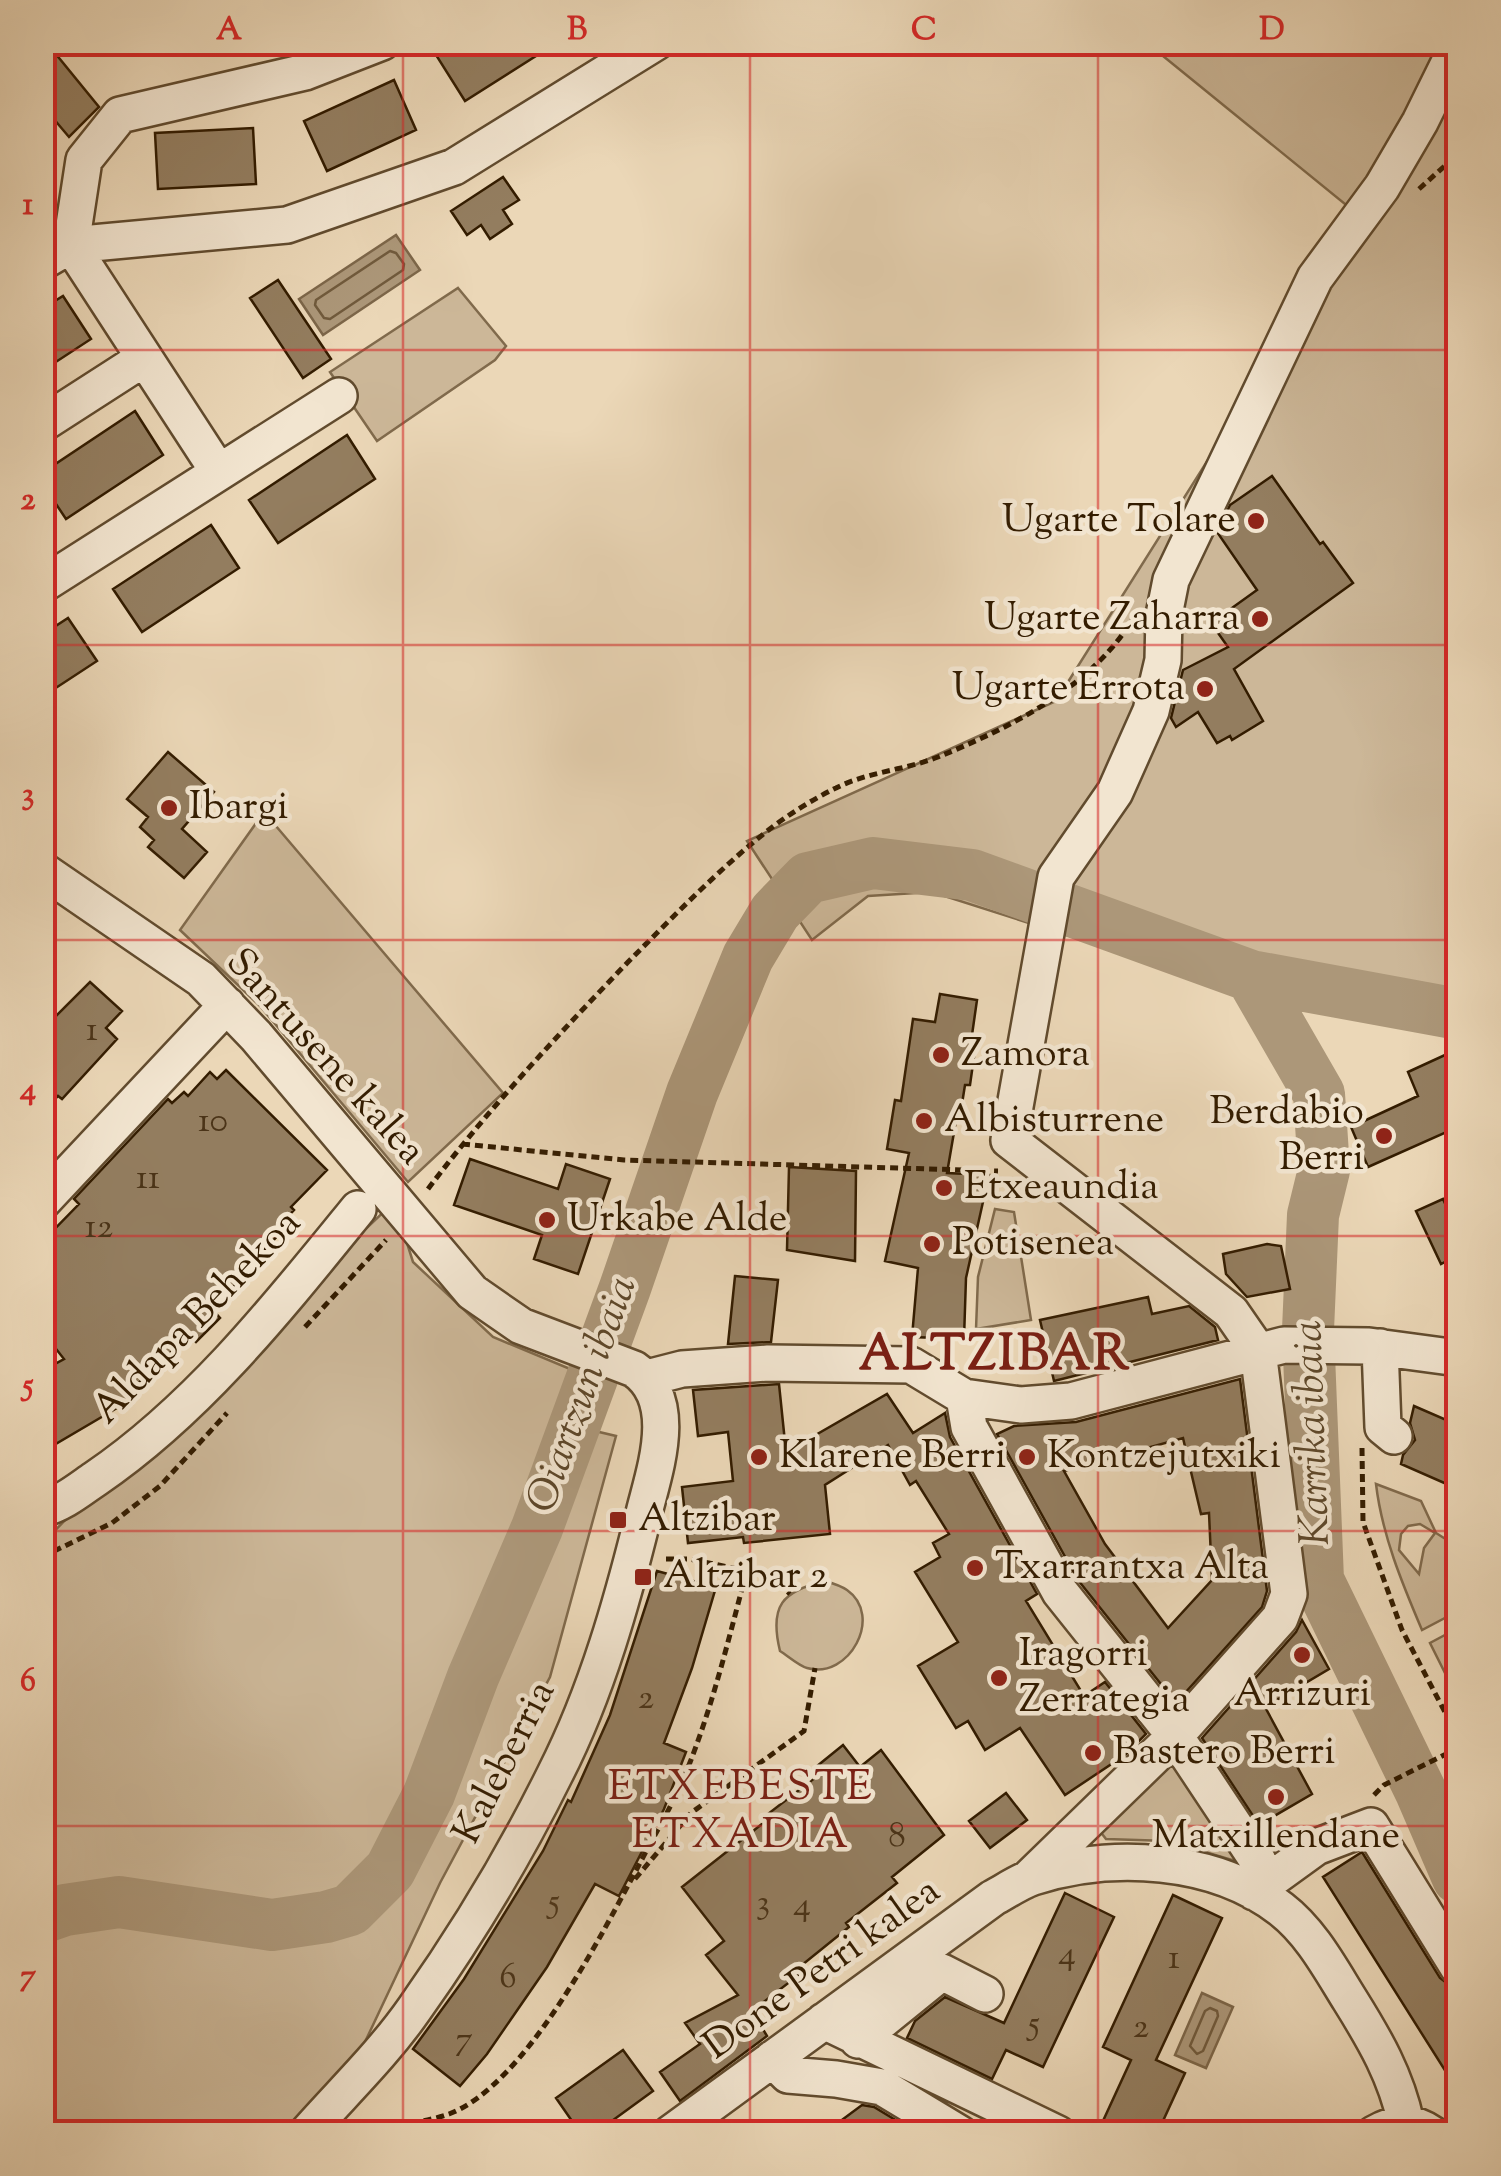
<svg xmlns="http://www.w3.org/2000/svg" width="1501" height="2176" font-family="'Sorts Mill Goudy',serif">
<style>
.green{fill:#ccb798;stroke:#806a4c;stroke-width:2.5;fill-rule:evenodd}
.water{fill:#ac9779;stroke:#7c6649;stroke-width:2.5}
.lines{fill:none;stroke-linecap:round;stroke-linejoin:round}
.shore{stroke:#705a3c;stroke-width:2.5}
.river{stroke:#ac9779;stroke-width:52}
.building{fill:#937d5f;stroke:#331c00;stroke-width:2.5;fill-rule:evenodd}
.minor-casing{stroke:#614b2e;stroke-width:40}
.path{stroke:#331c00;stroke-width:5;stroke-dasharray:8 5;stroke-linecap:butt}
.minor{stroke:#f2e5d0;stroke-width:35}
.grid{fill:none;stroke:#d62828;stroke-width:2.5;stroke-opacity:0.55}
.poi-dot{fill:#8f2418;stroke:#f2e5d0;stroke-width:4}
.labels{text-anchor:middle;dominant-baseline:central;stroke-width:9;stroke-linejoin:round;paint-order:stroke}
.number-label{font-size:35px;fill:#4b3418}
.poi-label{font-size:40px;fill:#331c00;stroke:#f2e5d0;text-anchor:start}
.street-label{font-size:40px;fill:#331c00;stroke:#f2e5d0}
.water-label{font-size:42px;font-style:italic;fill:#5d472a;stroke:#f2e5d0}
.neighbourhood-label{font-size:42px;letter-spacing:2.5px;fill:#7a1f14;stroke:#f2e5d0}
.district-label{font-size:50px;font-weight:bold;letter-spacing:2.5px;fill:#7a1f14;stroke:#f2e5d0}
.neatline{fill:none;stroke:#d62828;stroke-width:4}
.grid-label{font-size:32px;text-anchor:middle;font-weight:bold;fill:#d62828}
</style>
<rect width="100%" height="100%" fill="#ebd7b7"/>
<filter id="stains"><feTurbulence type="fractalNoise" baseFrequency=".002" numOctaves="4"/><feColorMatrix values="0 0 0 0 .2 0 0 0 0 .09 0 0 0 0 .02 0 0 0 .5 -.17"/></filter>
<radialGradient id="worn" r=".72"><stop offset=".6" stop-color="#630" stop-opacity="0"/><stop offset="1" stop-color="#630" stop-opacity=".3"/></radialGradient>
<!-- green -->
<path class="green" d="M1147,43H1458V1029L1298,1009L932,892L868,896L812,940L747,841L1056,701L1361,217Z
M458,288L506,346L495,360L377,441L330,372Z
M264,812L503,1093L408,1182L260,1006L180,930Z
M394,1202L413,1262L493,1337L575,1371L557,1422L616,1436L550,1677L440,1883L356,2061L292,2133H43L42,1544L126,1457Z
M995,1209L1014,1212L1031,1320L976,1329L978,1277Z
M1376,1484L1421,1501L1436,1533L1458,1547V1611L1422,1630C1402,1583 1382,1535 1376,1484ZM1420,1524L1435,1533L1424,1548L1419,1574L1399,1550L1401,1534L1408,1526Z
M825,1581C832,1583 841,1586 847,1590C884,1616 849,1680 807,1668C799,1666 788,1656 780,1651C769,1606 782,1591 825,1581Z
M1458,1628V1699L1430,1643Z
M1159,1763L1186,1769L1247,1856L1232,1860L1168,1841L1106,1839L1096,1826Z"/>
<!-- water -->
<path class="water" d="M396,235L420,270L323,335L299,299Z
M1202,1993L1233,2007L1206,2068L1175,2055Z"/>
<g class="lines">
<!-- shore -->
<path class="shore" d="M390,251L396,253L404,264L403,270L330,319L324,318L315,305L316,300Z
M1210,2008L1217,2011L1218,2016L1203,2051L1197,2054L1190,2046L1205,2011Z"/>
<!-- river -->
<path class="river" d="M1251,976L1319,1094L1324,1170L1313,1215L1308,1330L1318,1580L1421,1792L1458,1878
M42,1918L65,1910L119,1902L272,1925L326,1917L350,1910L390,1870L429,1794L473,1677L537,1528L625,1288L692,1093L748,957L775,912L808,878L873,863L972,875L1251,976L1458,1014"/>
</g>
<!-- building -->
<path class="building" d="M42,42H46L99,107L69,137L42,105Z
M456,42H558L465,101L436,55Z
M394,80L416,130L327,171L304,121Z
M253,128L256,184L158,189L155,133Z
M503,177L519,200L503,210L512,224L490,239L481,225L467,235L451,211Z
M278,280L331,359L303,378L250,298Z
M63,296L91,339L42,371V309Z
M135,411L163,455L66,519L42,483V473Z
M347,435L375,479L278,543L249,500Z
M1272,476L1320,544L1323,542L1353,583L1234,669L1263,721L1232,740L1230,736L1217,743L1198,712L1176,727L1171,718L1183,670L1228,647L1211,623L1257,590L1217,532L1230,505Z
M211,525L239,568L142,632L113,589Z
M68,618L97,661L42,697V635Z
M168,752L214,792L182,829L207,852L184,878L148,847L154,840L140,827L148,817L127,799Z
M90,982L122,1011L106,1028L117,1039L62,1099L58,1096L42,1111V1030Z
M940,994L977,1000L972,1035L977,1036L970,1085H965L961,1110L958,1109L947,1173L989,1175L966,1278L964,1339L912,1337L918,1268L885,1261L909,1153L887,1149L895,1100L901,1101L913,1019L935,1022Z
M1458,1049V1127L1368,1167L1351,1127L1418,1096L1408,1072Z
M226,1070L327,1170L291,1207L294,1210L279,1226L283,1230L252,1263L254,1265L212,1309L220,1318L196,1342L189,1335L129,1392L134,1398L42,1452V1371L64,1359L42,1331V1242L79,1204L74,1199L168,1099L172,1103L184,1092L188,1096L210,1072L217,1079Z
M470,1159L558,1189L566,1164L610,1179L578,1274L534,1259L542,1235L454,1205Z
M789,1167L856,1171L855,1261L787,1250Z
M1443,1199L1458,1232V1255L1441,1264L1416,1211Z
M1267,1244L1281,1246L1290,1289L1247,1297L1226,1274L1223,1254Z
M735,1276L778,1280L771,1342L728,1344Z
M1148,1297L1152,1314L1189,1306L1215,1327L1218,1340L1054,1381L1040,1320Z
M1240,1379L1267,1591L1262,1607L1176,1703L1078,1580L997,1434L1014,1426L1076,1422ZM1183,1438L1201,1514L1209,1513L1212,1580L1168,1628L1105,1544L1064,1471Z
M779,1384L786,1452L887,1394L913,1433L945,1413L950,1437L1037,1594L1026,1601L1084,1696L1105,1682L1146,1734L1125,1755L1065,1795L1020,1728L985,1750L968,1721L956,1728L918,1666L958,1642L915,1572L940,1557L933,1543L949,1534L916,1481L910,1485L888,1445L825,1485L830,1534L744,1543L743,1537L688,1543L682,1487L733,1481L728,1432L698,1436L693,1390Z
M1414,1406L1458,1425V1489L1401,1464L1403,1455L1415,1440L1410,1423Z
M657,1571L716,1587L692,1668L664,1743L686,1752L664,1809L619,1896L595,1884L547,1967L487,2054L460,2086L413,2049L464,1979L543,1851L568,1800L571,1802L610,1715Z
M1302,1620L1329,1669L1265,1707L1312,1794L1259,1825L1202,1738L1296,1632Z
M843,1745L860,1767L881,1750L944,1835L892,1877L897,1883L846,1923L849,1927L797,1969L800,1974L752,2011L767,2036L680,2101L660,2072L700,2044L685,2023L738,1995L706,1955L724,1941L682,1887L767,1820L764,1817L816,1777L811,1771Z
M1006,1793L1027,1820L990,1848L969,1821Z
M1362,1852L1440,1978L1452,1987L1458,1997V2091L1323,1877Z
M1065,1893L1114,1917L1043,2067L1006,2050L992,2079L907,2038L915,2021L945,1997L1004,2023Z
M1173,1895L1222,1918L1156,2060L1185,2073L1157,2134H1097L1131,2060L1103,2047Z
M623,2050L653,2091L594,2134H581L556,2098Z
M862,2105L874,2107L902,2124L909,2134H823Z"/>
<g class="lines">
<!-- minor casing -->
<g class="minor-casing">
<path id="minor" d="M42,262L71,245L287,225L454,167L656,42
M42,424L143,359
M218,471L71,245L84,160L120,115L305,72L382,42
M42,585L339,396
M42,870L201,979L256,1036L472,1292L521,1326L634,1369C679,1399 656,1466 645,1509C623,1599 597,1692 555,1774C516,1853 466,1936 415,2008C383,2054 343,2092 306,2134
M42,1202L227,1005
M1380,1347L1383,1427L1394,1436
M647,1378L682,1369L768,1363L911,1365L964,1397L1021,1405L1071,1401L1284,1345L1369,1346L1458,1358
M964,1397L969,1427L1060,1592L1175,1736L1258,1861
M42,1509C62,1504 79,1490 95,1479C198,1409 280,1305 358,1209
M1028,1879L1175,1736L1280,1618L1289,1594L1258,1351L1231,1312L1009,1140L1056,877L1115,792L1151,711L1163,660L1164,615L1171,580L1315,278L1382,187L1420,122L1458,45
M1254,1892L1316,1847L1371,1826L1458,1967
M824,2021L1058,2134
M858,2040L942,1972L985,1994
M772,2059L788,2075L836,2079L882,2087L960,2134
M670,2134L993,1898C1006,1891 1019,1882 1033,1877C1112,1852 1214,1857 1281,1909C1311,1932 1330,1968 1350,2000C1375,2040 1396,2076 1406,2123
M1374,2134C1395,2122 1412,2120 1432,2134"/>
</g>
<!-- path -->
<path class="path" d="M1419,189L1458,154
M462,1144L624,1160L998,1171
M428,1189C489,1108 558,1035 628,962C672,918 717,871 766,832C786,816 813,799 836,788C867,772 905,770 938,757C1009,728 1091,688 1132,620
M305,1327L386,1240
M1362,1448L1363,1522L1402,1630L1458,1737
M42,1557L112,1523L160,1486L227,1413
M666,1559H689L772,1576L790,1594
M1374,1795L1384,1785L1458,1748
M635,1879L691,1813L804,1731L815,1668
M359,2123C386,2128 423,2123 449,2114C526,2085 602,1934 640,1863C654,1836 670,1809 682,1782C711,1714 728,1641 747,1570"/>
<!-- minor -->
<use href="#minor" class="minor"/>
</g>
<!-- grid -->
<path class="grid" d="M403,42V2134M750,42V2134M1098,42V2134M42,350H1458M42,645H1458M42,940H1458M42,1236H1458M42,1531H1458M42,1826H1458"/>
<!-- markers -->
<g class="poi-dot">
<circle cx="1256" cy="521" r="10"/>
<circle cx="1260" cy="619" r="10"/>
<circle cx="1205" cy="689" r="10"/>
<circle cx="169" cy="808" r="10"/>
<circle cx="941" cy="1055" r="10"/>
<circle cx="924" cy="1121" r="10"/>
<circle cx="1384" cy="1136" r="10"/>
<circle cx="944" cy="1188" r="10"/>
<circle cx="547" cy="1220" r="10"/>
<circle cx="932" cy="1244" r="10"/>
<circle cx="759" cy="1457" r="10"/>
<circle cx="1027" cy="1457" r="10"/>
<rect x="608" y="1510" width="20" height="20" rx="5"/>
<circle cx="975" cy="1568" r="10"/>
<rect x="633" y="1567" width="20" height="20" rx="5"/>
<circle cx="1302" cy="1655" r="10"/>
<circle cx="999" cy="1678" r="10"/>
<circle cx="1093" cy="1753" r="10"/>
<circle cx="1276" cy="1797" r="10"/>
</g>
<g class="labels">
<!-- number labels -->
<g class="number-label">
<text x="92" y="1031">1</text>
<text x="213" y="1122">10</text>
<text x="148" y="1179">11</text>
<text x="99" y="1228">12</text>
<text x="646" y="1699">2</text>
<text x="897" y="1837">8</text>
<text x="554" y="1903">5</text>
<text x="763" y="1904">3</text>
<text x="802" y="1906">4</text>
<text x="1067" y="1955">4</text>
<text x="1174" y="1959">1</text>
<text x="508" y="1978">6</text>
<text x="1034" y="2025">5</text>
<text x="1141" y="2028">2</text>
<text x="464" y="2040">7</text>
</g>
<!-- poi labels -->
<g class="poi-label">
<text x="1236" y="521" text-anchor="end">Ugarte Tolare</text>
<text x="1240" y="619" text-anchor="end">Ugarte Zaharra</text>
<text x="1185" y="689" text-anchor="end">Ugarte Errota</text>
<text x="189" y="808">Ibargi</text>
<text x="961" y="1055">Zamora</text>
<text x="1364" y="1113" text-anchor="end">Berdabio<tspan x="1364" dy="46">Berri</tspan></text>
<text x="944" y="1121">Albisturrene</text>
<text x="964" y="1188">Etxeaundia</text>
<text x="567" y="1220">Urkabe Alde</text>
<text x="952" y="1244">Potisenea</text>
<text x="779" y="1457">Klarene Berri</text>
<text x="1047" y="1457">Kontzejutxiki</text>
<text x="638" y="1520">Altzibar</text>
<text x="995" y="1568">Txarrantxa Alta</text>
<text x="663" y="1577">Altzibar 2</text>
<text x="1019" y="1655">Iragorri<tspan x="1019" dy="46">Zerrategia</tspan></text>
<text x="1302" y="1695" text-anchor="middle">Arrizuri</text>
<text x="1113" y="1753">Bastero Berri</text>
<text x="1276" y="1837" text-anchor="middle">Matxillendane</text>
</g>
<!-- street labels -->
<g class="street-label">
<text transform="translate(324 1058) rotate(48)">Santusene kalea</text>
<text transform="translate(198 1318) rotate(-46)">Aldapa Behekoa</text>
<text transform="translate(506 1763) rotate(-63)">Kaleberria</text>
<text transform="translate(823 1970) rotate(-36)">Done Petri kalea</text>
</g>
<!-- water labels -->
<g class="water-label">
<text transform="translate(584 1395) rotate(-70)">Oiartzun ibaia</text>
<text transform="translate(1314 1433) rotate(-92)">Karrika ibaia</text>
</g>
<!-- neighbourhood labels -->
<g class="neighbourhood-label">
<text x="741" y="1789">ETXEBESTE<tspan x="741" dy="48">ETXADIA</tspan></text>
</g>
<!-- district labels -->
<g class="district-label">
<text x="995" y="1357">ALTZIBAR</text>
</g>
</g>
<!-- margin -->
<rect width="1501" height="2176" fill="none" stroke="#ebd7b7" stroke-width="110"/>
<rect x="55" y="55" width="1391" height="2066" class="neatline"/>
<g class="grid-label">
<text x="229" y="39">A</text>
<text x="577" y="39">B</text>
<text x="924" y="39">C</text>
<text x="1272" y="39">D</text>
<text x="28" y="214">1</text>
<text x="28" y="509">2</text>
<text x="28" y="804">3</text>
<text x="28" y="1099">4</text>
<text x="28" y="1395">5</text>
<text x="28" y="1690">6</text>
<text x="28" y="1985">7</text>
</g>
<rect width="100%" height="100%" filter="url(#stains)"/>
<rect width="100%" height="100%" fill="url(#worn)"/>
</svg>
